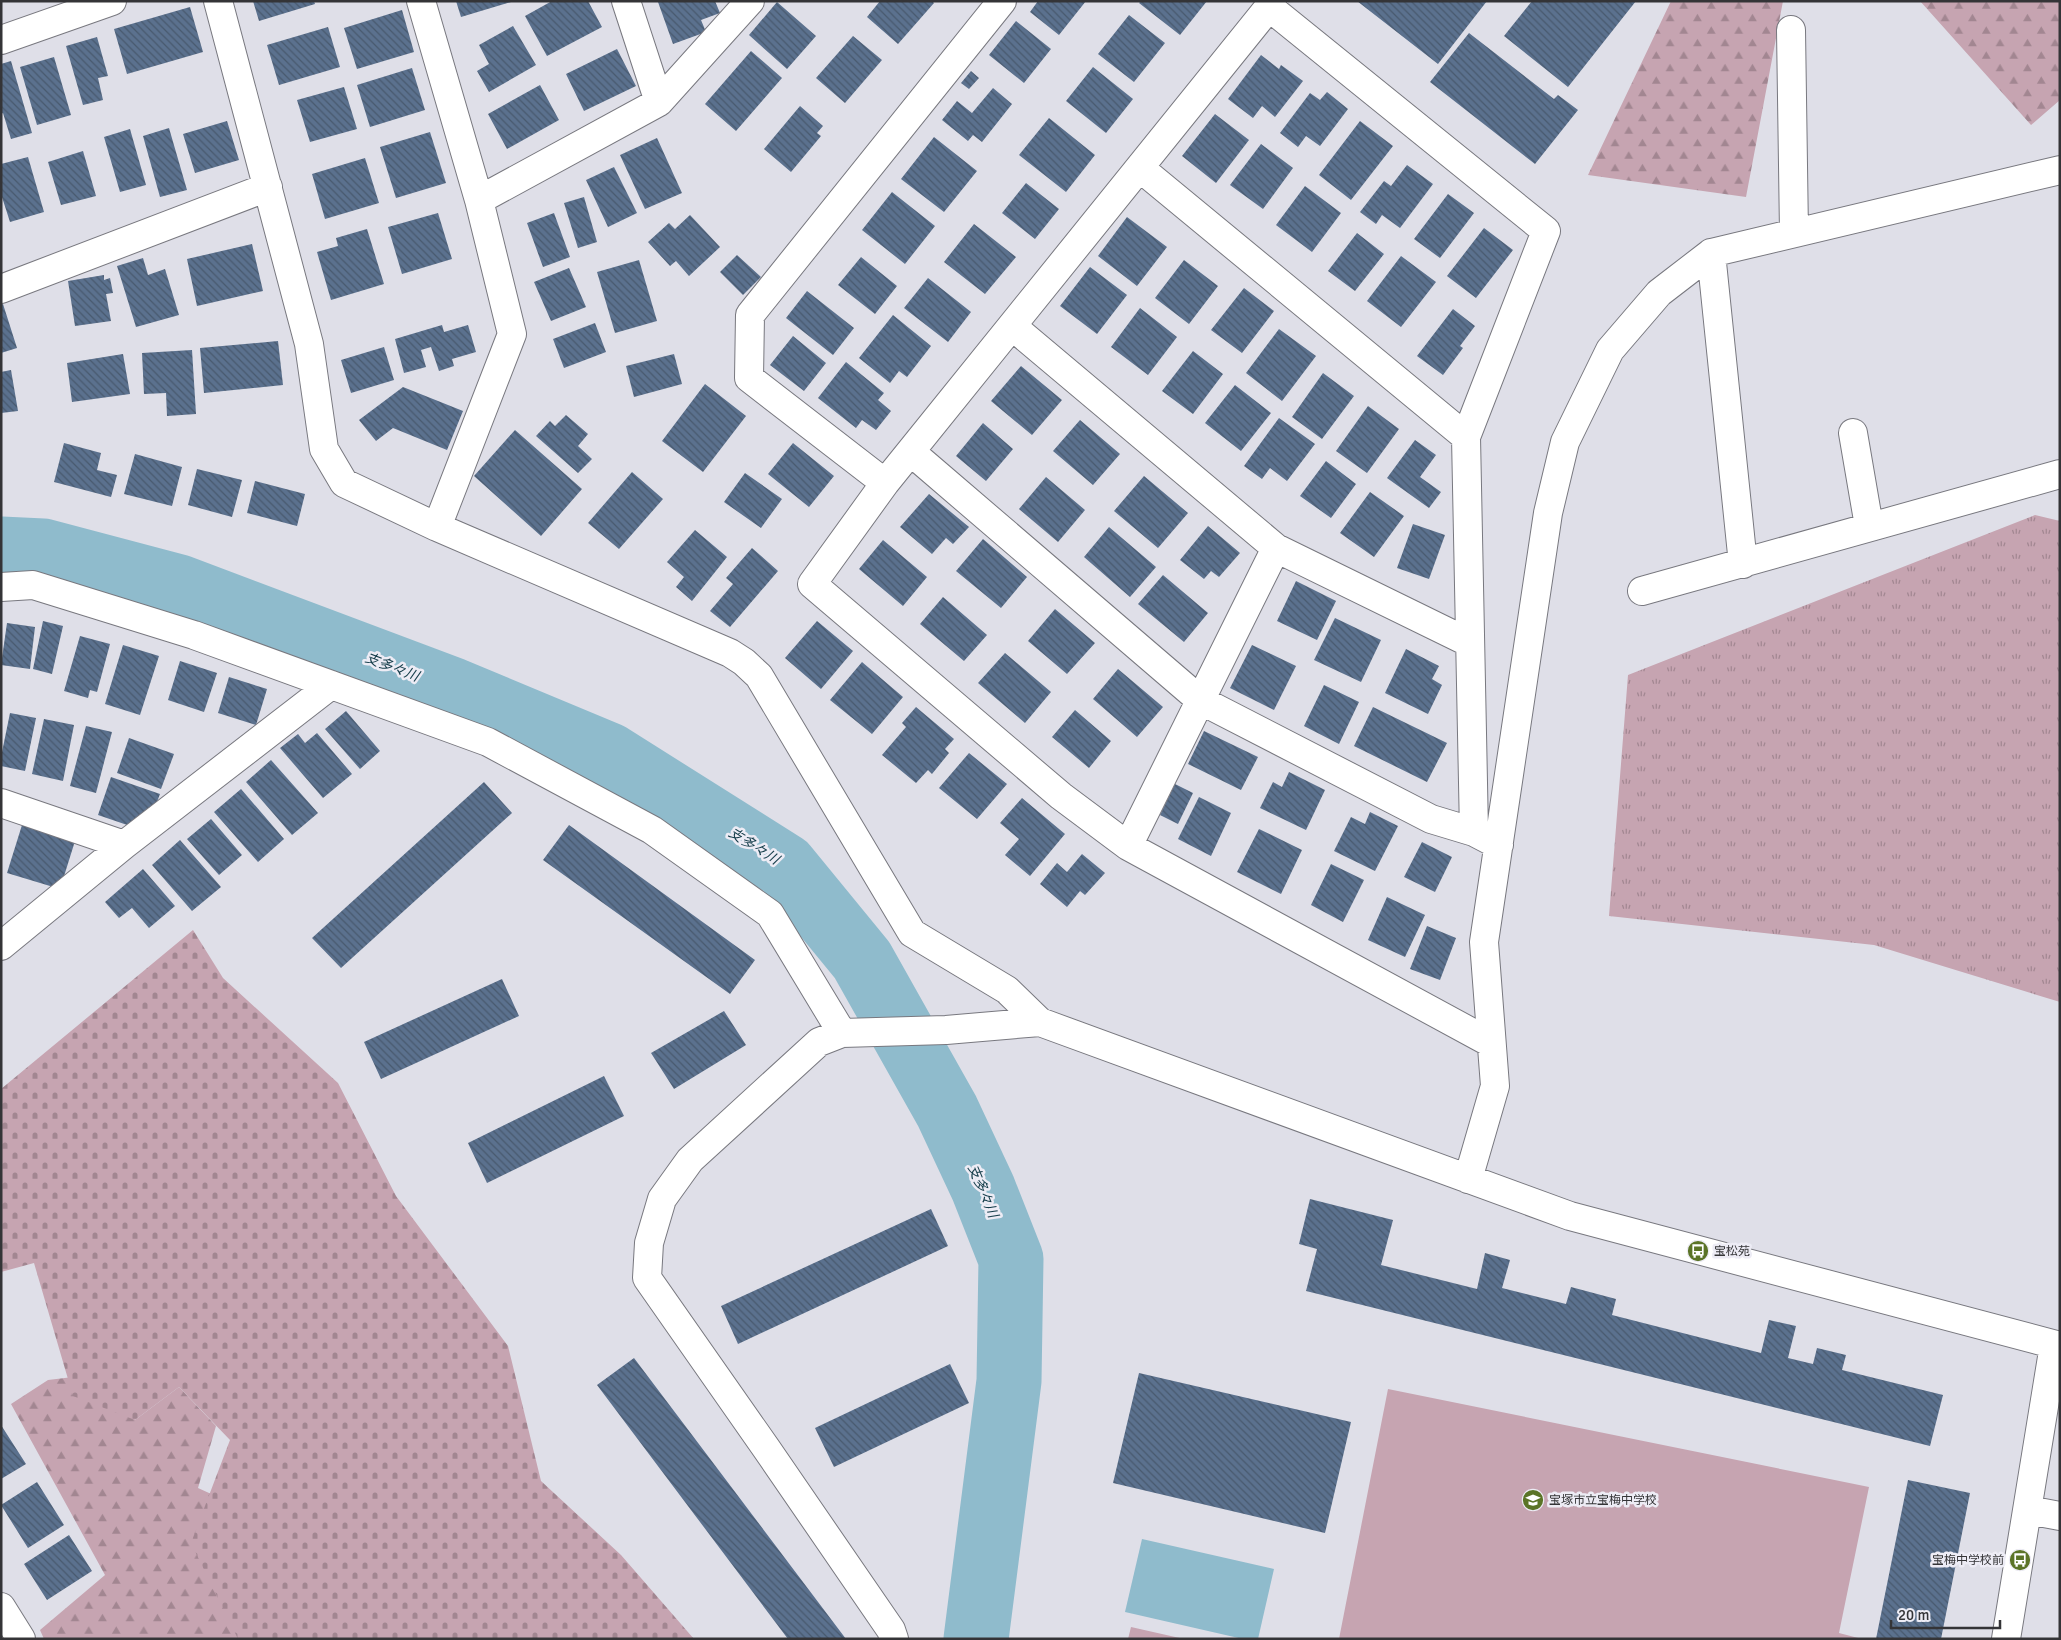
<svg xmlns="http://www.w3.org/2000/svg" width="2061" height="1640" font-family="Signika,'Noto Sans JP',sans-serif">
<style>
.grass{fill:url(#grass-tufts)}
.forest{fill:url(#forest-firs)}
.cemetery{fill:url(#cemetery-stones)}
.pitch{fill:#c6a4b1}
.water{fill:#8fbbcc}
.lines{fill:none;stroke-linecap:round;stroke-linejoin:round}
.river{stroke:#8fbbcc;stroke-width:65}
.building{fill:url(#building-back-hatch)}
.minor-casing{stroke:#78787f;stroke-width:30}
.minor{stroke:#fff;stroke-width:28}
.labels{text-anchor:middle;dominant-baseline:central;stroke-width:5;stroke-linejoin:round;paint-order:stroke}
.poi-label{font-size:12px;fill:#343437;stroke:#edecf5;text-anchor:start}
.water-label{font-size:14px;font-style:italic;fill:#143c49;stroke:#edecf5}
</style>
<defs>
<pattern id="grass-tufts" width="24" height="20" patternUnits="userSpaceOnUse" patternTransform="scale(1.25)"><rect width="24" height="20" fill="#c6a4b1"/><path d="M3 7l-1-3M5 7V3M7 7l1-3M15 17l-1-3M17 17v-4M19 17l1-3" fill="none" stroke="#a28691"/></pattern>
<pattern id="forest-firs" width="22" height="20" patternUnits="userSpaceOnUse" patternTransform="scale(1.25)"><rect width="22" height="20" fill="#c6a4b1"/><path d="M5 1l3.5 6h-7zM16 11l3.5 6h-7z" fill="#a28691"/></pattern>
<pattern id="cemetery-stones" width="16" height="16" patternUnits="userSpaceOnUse" patternTransform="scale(1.25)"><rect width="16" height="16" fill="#c6a4b1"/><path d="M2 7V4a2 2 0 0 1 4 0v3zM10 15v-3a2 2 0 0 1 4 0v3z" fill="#a28691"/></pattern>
<pattern id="building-back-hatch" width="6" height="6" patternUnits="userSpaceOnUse" patternTransform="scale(1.25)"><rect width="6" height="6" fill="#5b718e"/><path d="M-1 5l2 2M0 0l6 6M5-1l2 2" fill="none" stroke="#48596e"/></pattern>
</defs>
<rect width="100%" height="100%" fill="#dfdfe8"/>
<!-- grass -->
<path class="grass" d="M2035,515L2060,521V1002L1874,945L1609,916L1628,675Z"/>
<!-- forest -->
<path class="forest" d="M1671,1H1783L1746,197L1588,175Z
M1920,1H2060V100L2031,125Z
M98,1374L135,1420L179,1387L216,1426L198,1488L355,1559L250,1639H44L40,1630L105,1575L11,1404L48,1380Z"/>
<!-- cemetery -->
<path class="cemetery" d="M193,930L223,978L338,1083L396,1196L508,1346L541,1481L621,1555L694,1639H238L191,1543L230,1440L179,1387L135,1420L73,1396L34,1263L1,1272V1089Z"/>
<!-- pitch -->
<path class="pitch" d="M1388,1389L1869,1487L1839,1633L1862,1639H1339Z
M1131,1627L1184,1639H1128Z"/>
<!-- water -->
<path class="water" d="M1142,1539L1274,1569L1258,1639H1243L1125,1612Z"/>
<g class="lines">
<!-- river -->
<path class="river" d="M1,549L43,551L179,587L453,690L609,755L785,866L862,960L947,1111L983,1188L1011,1259L1009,1381L976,1639"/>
</g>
<!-- building -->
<path class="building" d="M253,1H314L315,4L259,21Z
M456,1H511V2L461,17Z
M552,1H588L602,27L547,56L525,16Z
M661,1H715L720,13L701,20L706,32L673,44L658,2Z
M880,1H932L934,3L898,44L867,17Z
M1038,1H1086L1059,35L1030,12Z
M1141,1H1207L1180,35L1139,3Z
M1357,1H1487L1438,64Z
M1532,1H1636L1568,87L1504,36Z
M777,2L816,36L787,69L749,35Z
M190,7L203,52L127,74L114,29Z
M402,10L414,52L357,69L344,28Z
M1129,15L1165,43L1134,82L1098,54Z
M1016,21L1051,49L1024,83L989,55Z
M513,26L536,65L489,92L477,71L489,64L479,45Z
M328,27L340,67L279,85L267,45Z
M1469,33L1554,99L1558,95L1578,110L1535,164L1430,82Z
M853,36L882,60L845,103L816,78Z
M97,37L108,76L98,78L103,100L83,105L66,46Z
M617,49L636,86L584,111L566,74Z
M751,51L782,78L736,131L705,104Z
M1261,55L1279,69L1281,65L1303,81L1275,117L1262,106L1253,118L1228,99Z
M54,57L71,115L37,125L20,67Z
M11,61L32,133L11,139L3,113L1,114V64Z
M1093,67L1133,99L1106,133L1066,101Z
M412,68L425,110L370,127L357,85Z
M971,71L979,78L969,89L961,83Z
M540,85L559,120L507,149L488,114Z
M344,87L357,129L310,142L297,100Z
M993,88L1012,104L982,142L973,135L968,141L942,120L957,101L972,113Z
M1327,92L1348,109L1320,146L1306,136L1298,147L1280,133L1310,93L1320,100Z
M800,106L823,126L817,133L821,136L791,172L764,149Z
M1215,114L1249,140L1216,183L1182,156Z
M1049,118L1095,155L1066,192L1019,155Z
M227,121L239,160L195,173L183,134Z
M1360,121L1393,146L1351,200L1319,175Z
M169,128L187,190L160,197L143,136Z
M130,129L146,185L120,192L104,137Z
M430,132L446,183L396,198L380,147Z
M934,137L977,171L944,212L901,179Z
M657,138L682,193L645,209L620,155Z
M1261,144L1293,168L1263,209L1230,185Z
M83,151L96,196L61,205L48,162Z
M28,157L44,212L10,222L1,194V164Z
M365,158L379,203L325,219L312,174Z
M1407,165L1433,184L1400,228L1382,215L1376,224L1360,212L1384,181L1391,186Z
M614,167L637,213L608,227L586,180Z
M1026,183L1059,209L1035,239L1002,213Z
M1305,186L1341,213L1312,252L1276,225Z
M892,192L935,226L905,264L862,230Z
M1448,194L1474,213L1440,258L1414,239Z
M584,197L597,242L578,248L564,203Z
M438,213L452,259L402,274L388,227Z
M554,213L570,257L543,267L527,223Z
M690,215L720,247L689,276L676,261L670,266L648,242L669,223L675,229Z
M1127,217L1167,247L1137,286L1098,256Z
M974,224L1016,257L985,294L944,262Z
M1484,228L1513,250L1476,298L1447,276Z
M367,229L384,284L331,300L317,252L338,246L336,238Z
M1357,233L1384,254L1355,291L1328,271Z
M252,244L263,291L197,306L187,259Z
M737,255L761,277L743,295L720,272Z
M1401,256L1436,282L1401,327L1367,301Z
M861,257L897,286L875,314L838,285Z
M143,258L148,275L165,269L179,315L136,327L117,266Z
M639,260L657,321L615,333L597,272Z
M1184,260L1218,286L1189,324L1155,298Z
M1090,267L1127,295L1097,334L1060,306Z
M569,268L586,307L551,321L534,282Z
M104,275V280L110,278L113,293L106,294L111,321L75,326L68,281Z
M928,278L971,312L948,342L904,308Z
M1244,288L1274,311L1242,353L1211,330Z
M807,291L854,328L833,355L786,318Z
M3,304L17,348L1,353V305Z
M1140,308L1177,337L1148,375L1111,347Z
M1453,309L1475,326L1460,346L1463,348L1443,375L1417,356Z
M893,315L931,346L907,377L899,371L890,383L859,358Z
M595,323L606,352L564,368L553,339Z
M442,325L444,332L468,325L476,352L452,359L454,366L439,371L431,347L421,350L426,367L404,373L395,339Z
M1279,329L1316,356L1282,401L1246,373Z
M793,336L826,363L804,391L770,365Z
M278,341L283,385L204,393L200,348Z
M384,347L394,380L351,393L341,360Z
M192,350L196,414L167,416L166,393L144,394L142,353Z
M1193,351L1223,374L1193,414L1162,391Z
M123,354L130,394L72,402L67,363Z
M674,354L682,384L634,397L626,366Z
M846,362L884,393L878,400L891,411L876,430L862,420L856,428L818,398Z
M1021,366L1062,400L1032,435L991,401Z
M11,370L18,411L1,413V372Z
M1323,373L1354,396L1322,439L1292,417Z
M705,384L746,416L703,472L662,441Z
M1235,385L1271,413L1241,451L1205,423Z
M403,387L463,411L447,450L393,428L376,441L359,420Z
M1368,406L1399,429L1367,473L1336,451Z
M566,415L588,434L578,446L592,459L578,473L536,436L550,421L555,426Z
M1279,418L1315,444L1287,481L1270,468L1262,479L1244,466Z
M1080,420L1120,454L1093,485L1053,451Z
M983,423L1013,449L986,481L956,456Z
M515,430L582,489L541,536L474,476Z
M1415,440L1436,455L1420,477L1441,492L1429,508L1387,478Z
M64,443L101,453L97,470L117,475L111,497L54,482Z
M793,443L834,476L809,507L768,474Z
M135,454L182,467L172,506L124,494Z
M1326,461L1356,484L1331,518L1300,496Z
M197,469L242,480L232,517L188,505Z
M632,472L663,499L619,549L588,523Z
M745,473L782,499L761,528L724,502Z
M1144,476L1188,513L1158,548L1114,511Z
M1046,477L1085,510L1058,542L1019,509Z
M255,481L305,494L297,526L247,513Z
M1370,492L1404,516L1374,557L1340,533Z
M929,494L969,527L953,544L946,538L932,554L900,527Z
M1413,524L1445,535L1429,579L1397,568Z
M1208,526L1240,553L1219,577L1211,571L1204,579L1180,560Z
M1109,527L1156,567L1130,597L1084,557Z
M695,530L727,557L692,601L676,587L684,577L667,562Z
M983,539L1027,577L1001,608L956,571Z
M883,540L927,577L903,606L859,569Z
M752,548L778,571L730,627L710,611L733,584L726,578Z
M1163,575L1208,613L1184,642L1138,604Z
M1296,581L1336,601L1317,640L1277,621Z
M943,597L987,635L964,661L920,624Z
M1055,609L1095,643L1067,674L1028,641Z
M1335,618L1381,640L1361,682L1314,660Z
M43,621L63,626L52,674L33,669Z
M817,621L853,651L821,689L785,658Z
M7,623L35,627L30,669L1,665Z
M80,636L110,644L97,692L90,690L88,698L64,691Z
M123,645L159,656L140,715L105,704Z
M1252,645L1296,666L1274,710L1230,688Z
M1406,649L1439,666L1432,679L1442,685L1428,714L1385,693Z
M1005,653L1051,692L1025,723L978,683Z
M180,661L217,673L204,712L168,700Z
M862,662L903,697L872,734L830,700Z
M1118,669L1163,707L1137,737L1093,699Z
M229,677L267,689L256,725L218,713Z
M1324,685L1359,702L1339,744L1304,726Z
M916,707L954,739L945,749L949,753L932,774L928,770L916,783L882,755L906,727L902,723Z
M1373,707L1447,743L1427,782L1354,746Z
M1075,710L1111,741L1089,768L1052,737Z
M346,711L380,751L360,769L325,729Z
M10,713L36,718L25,771L1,766V757Z
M44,719L74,725L63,781L32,774Z
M86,726L112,732L96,793L70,786Z
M1204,731L1258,757L1241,790L1188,764Z
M317,733L352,774L323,798L280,748L298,734L305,743Z
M129,738L174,754L161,789L117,773Z
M969,753L1007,784L977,819L939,788Z
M271,760L318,813L292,835L246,782Z
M1289,772L1325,790L1306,830L1260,808L1273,782L1282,787Z
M111,777L160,794L150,820L136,828L98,815Z
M484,782L512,813L341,968L312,938Z
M1175,784L1193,793L1178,824L1160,815Z
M241,789L284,839L258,862L214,812Z
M1199,797L1231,813L1211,856L1178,839Z
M1022,798L1065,834L1030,876L1005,855L1019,839L1000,823Z
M1370,812L1398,826L1375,871L1334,851L1351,817L1365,824Z
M211,819L242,855L219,875L187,839Z
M22,825L75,841L60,889L7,873Z
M569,825L755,960L730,994L543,860Z
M1259,829L1302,850L1281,894L1237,872Z
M180,840L221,887L192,911L152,865Z
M1422,842L1452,857L1435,892L1404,877Z
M1082,854L1105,873L1085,895L1080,891L1067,907L1040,884L1057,863L1067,872Z
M1331,864L1364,880L1343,922L1311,905Z
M143,869L175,906L149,928L132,908L119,918L105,902Z
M1387,897L1425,915L1405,957L1368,940Z
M1427,926L1456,938L1440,980L1410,969Z
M502,979L519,1016L381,1079L364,1042Z
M724,1011L746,1045L674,1089L651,1053Z
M604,1076L624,1116L487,1183L468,1143Z
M1310,1199L1393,1220L1381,1265L1477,1289L1485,1253L1510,1260L1502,1288L1566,1304L1571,1287L1616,1299L1612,1315L1761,1353L1769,1320L1796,1326L1788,1358L1813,1364L1817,1348L1846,1355L1842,1370L1943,1395L1930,1446L1306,1291L1317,1249L1299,1244Z
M931,1209L948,1246L738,1344L721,1306Z
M634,1358L846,1639H788L597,1385Z
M950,1364L969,1403L834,1467L815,1428Z
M1139,1373L1351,1422L1325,1533L1113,1483Z
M1,1425L26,1464L1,1479Z
M1908,1480L1970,1493L1941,1639H1876Z
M37,1482L64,1525L28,1548L1,1505Z
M69,1535L92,1571L47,1600L24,1564Z"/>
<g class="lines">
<!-- minor casing -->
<g class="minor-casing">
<path id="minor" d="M218,1L309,344L324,449L344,483L437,527L730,653L744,662L759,676L912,933L1007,990L1040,1022L1570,1216L2060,1346
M421,1L479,200L512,334L437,527
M626,1L659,102
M1272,1L1269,7L885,483L812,584L1061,796L1128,846L1491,1043
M1269,7L1546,231L1466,437L1474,832L1499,845
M1791,30L1794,233
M1,40L112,1
M1140,168L1466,437
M479,200L659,102L750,1
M1711,253L1743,564
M1,289L268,187
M1012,326L1276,548L1470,643
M1853,433L1869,526
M911,452L1200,700L1431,819L1474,832
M885,483L749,378L750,315L1002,1
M1,587L33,585L194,635L488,742L652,830L770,914L842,1033
M1642,591L2060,474
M1,803L124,845
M1128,846L1276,548
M1,946L124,845L331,685
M1468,1179L1495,1086L1484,942L1548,513L1565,442L1610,350L1659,293L1711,253L2060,170
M2028,1510L2060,1516
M1,1607L21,1639
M894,1639L891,1630L766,1448L647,1278L649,1243L662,1199L690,1160L819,1042L842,1033L946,1030L1040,1022
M2006,1639L2054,1345"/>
</g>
<!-- minor -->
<use href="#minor" class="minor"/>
</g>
<!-- icons -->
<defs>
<g id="bus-disc" transform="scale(1.125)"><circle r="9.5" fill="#5b7427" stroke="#edecf5"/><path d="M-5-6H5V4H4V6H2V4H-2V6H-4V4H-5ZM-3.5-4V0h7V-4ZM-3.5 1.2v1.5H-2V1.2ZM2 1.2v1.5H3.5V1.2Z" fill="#fff"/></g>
<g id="school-disc" transform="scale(1.125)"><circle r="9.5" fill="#5b7427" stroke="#edecf5"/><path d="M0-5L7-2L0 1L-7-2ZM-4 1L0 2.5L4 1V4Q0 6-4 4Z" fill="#fff"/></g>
</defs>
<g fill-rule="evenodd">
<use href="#bus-disc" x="1698" y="1251"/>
<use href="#school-disc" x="1533" y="1500"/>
<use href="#bus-disc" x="2020" y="1560"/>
</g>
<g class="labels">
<!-- poi labels -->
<g class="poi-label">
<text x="1714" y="1251">宝松苑</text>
<text x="1549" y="1500">宝塚市立宝梅中学校</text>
<text x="2004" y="1560" text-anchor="end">宝梅中学校前</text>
</g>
<!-- water labels -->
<g class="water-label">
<text transform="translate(392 667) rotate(21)">支多々川</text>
<text transform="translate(754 846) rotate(32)">支多々川</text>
<text transform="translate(983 1191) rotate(67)">支多々川</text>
</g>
</g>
<!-- border -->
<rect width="2061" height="1640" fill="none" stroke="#343437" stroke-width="5"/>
<!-- scale -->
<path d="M1891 1620v8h109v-8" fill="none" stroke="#343437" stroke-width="2.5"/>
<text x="1898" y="1620" font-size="15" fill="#343437" stroke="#edecf5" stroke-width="4" paint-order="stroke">20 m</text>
</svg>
